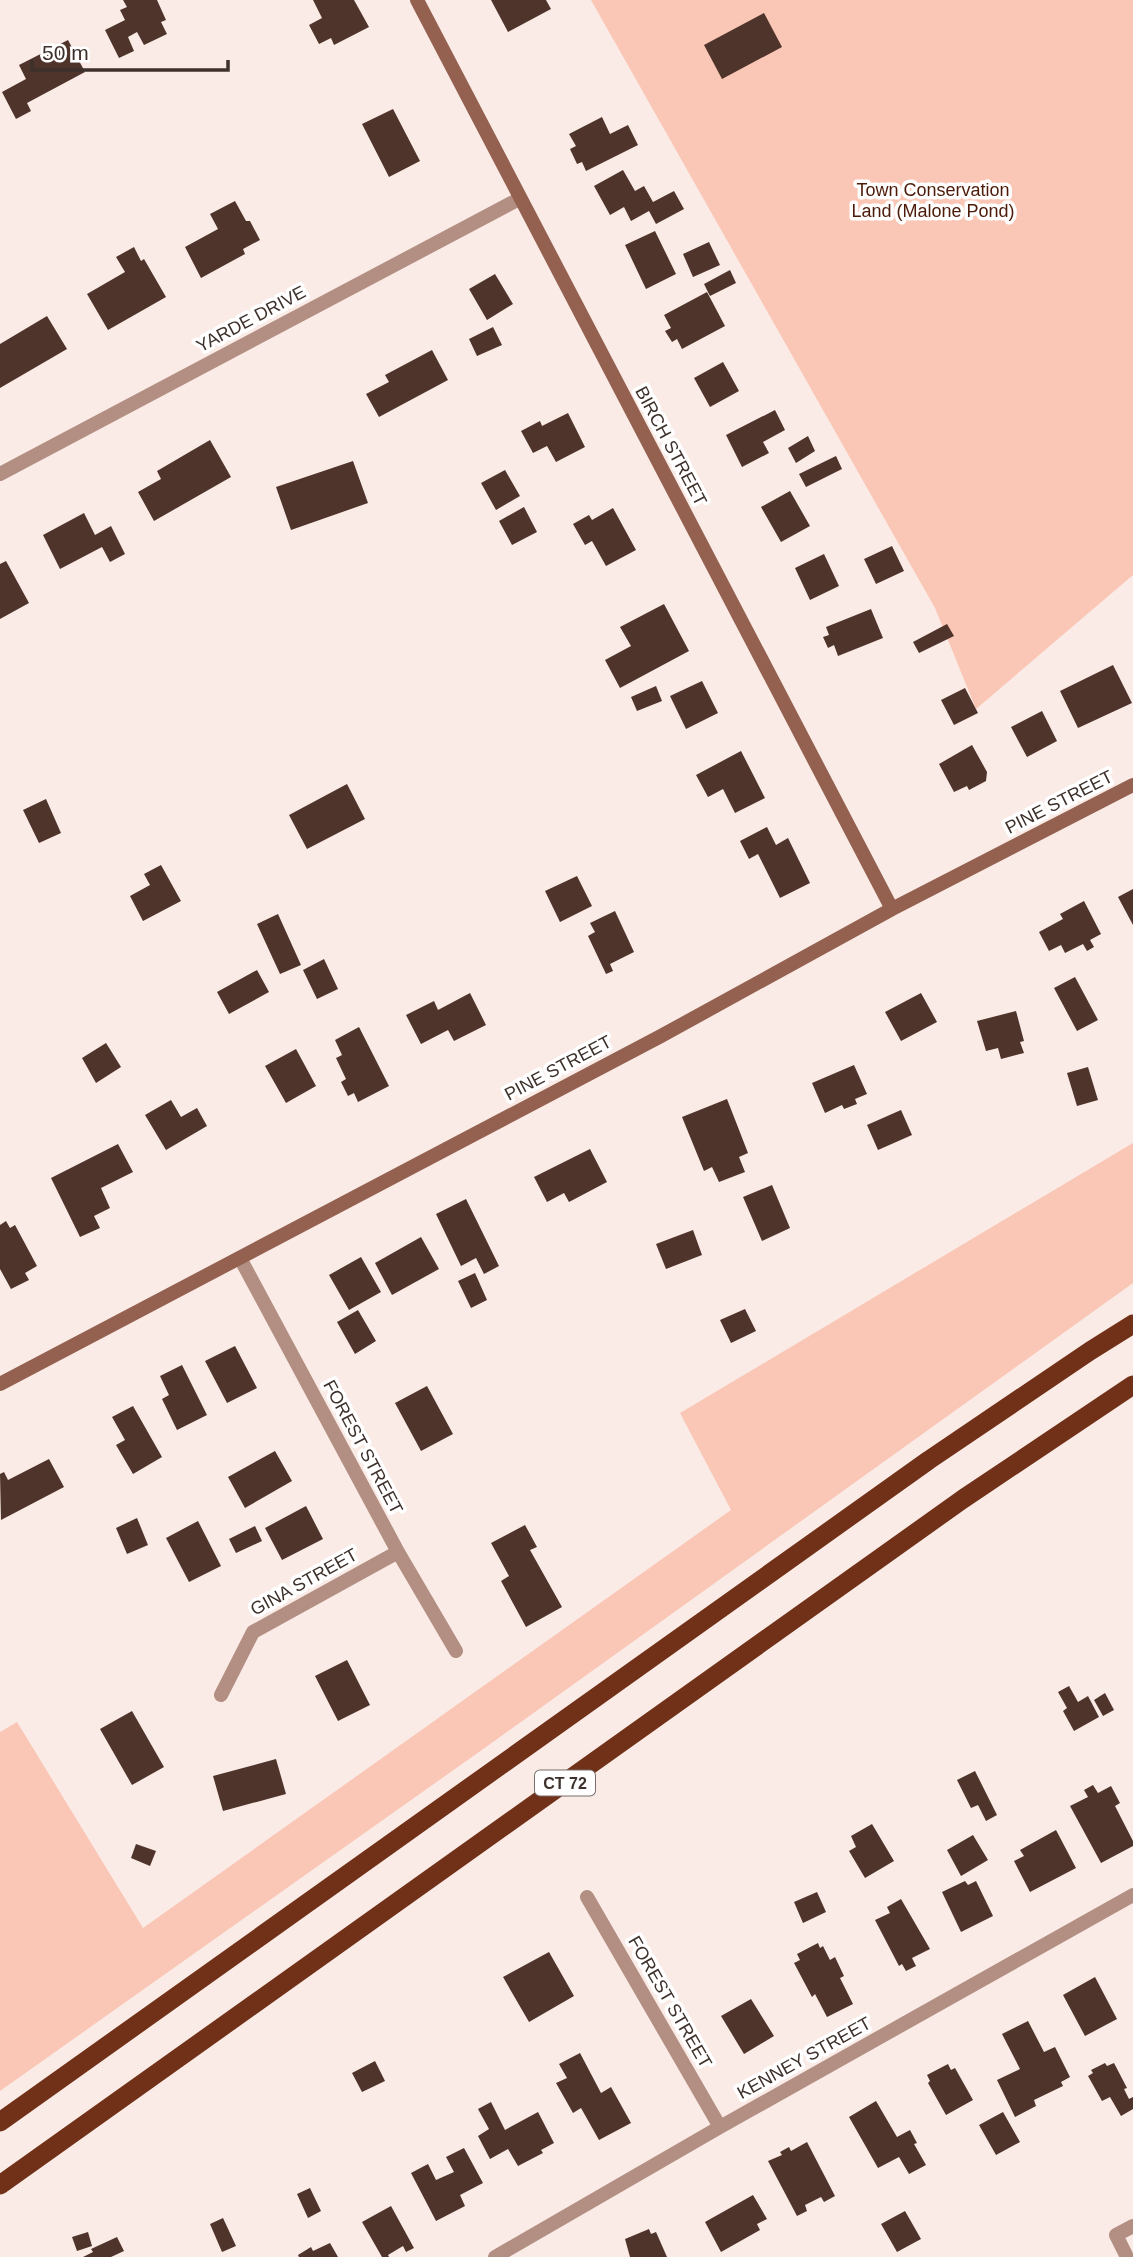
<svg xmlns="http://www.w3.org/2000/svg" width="1133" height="2257" font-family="Arial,sans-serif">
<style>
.green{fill:#fac6b5}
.building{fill:#4f342b}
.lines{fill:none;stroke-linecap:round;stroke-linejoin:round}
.minor{stroke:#b38f83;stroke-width:14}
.secondary{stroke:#946150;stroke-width:14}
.trunk{stroke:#713018;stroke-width:19}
.labels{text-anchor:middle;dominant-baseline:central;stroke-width:7;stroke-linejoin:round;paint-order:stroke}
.shield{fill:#fff;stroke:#786f6b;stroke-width:2}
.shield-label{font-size:16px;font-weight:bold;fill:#3e312c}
.park-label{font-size:18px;fill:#4c1a08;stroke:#fff}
.street-label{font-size:18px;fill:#3e312c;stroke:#fff}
</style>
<rect width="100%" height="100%" fill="#faebe6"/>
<!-- green -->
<path class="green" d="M591,0H1133V575L976,709L935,608Z
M1133,1143V1283L486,1747L0,2091V1732L17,1722L143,1928L731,1510L680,1413Z"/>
<!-- building -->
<path class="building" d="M123,0H157L166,20L161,22L167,34L144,45L137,32L128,37L134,51L119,58L105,30L125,20L120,10L127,7Z
M313,0H354L369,27L334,45L331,38L319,44L309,25L322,18Z
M491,0H546L551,9L508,32Z
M764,13L782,47L722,79L704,45Z
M68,40L85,72L27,103L31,111L16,119L2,92L26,79L19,65Z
M393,109L420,161L389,177L362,124Z
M602,117L610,134L628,125L638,145L586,171L582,162L577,164L570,149L576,146L569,134Z
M623,170L635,191L644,186L653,202L674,191L684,209L656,224L649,211L631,221L624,207L610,215L594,186Z
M235,201L246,221H250L260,240L243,249L245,254L201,278L185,247L218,229L210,214Z
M655,231L676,274L646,289L625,245Z
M709,242L720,265L693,277L683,254Z
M134,247L141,261L144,259L166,297L108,330L87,294L125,272L116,257Z
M730,270L736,283L710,296L704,284Z
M495,274L513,304L487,320L469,289Z
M707,292L725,326L682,349L677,339L672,342L665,331L671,328L664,315Z
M47,316L67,349L0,388V344Z
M493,327L502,345L477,356L469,339Z
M432,350L448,380L379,417L366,394L389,382L385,375Z
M723,362L739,391L710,407L694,378Z
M775,410L785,430L763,442L769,453L742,467L726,435Z
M568,413L585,447L556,462L547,446L533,453L521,431L540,421L542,426Z
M808,436L815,451L796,463L788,448Z
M210,440L231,477L154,521L138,492L161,479L157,471Z
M836,456L842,469L806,487L799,474Z
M353,461L368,503L291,530L276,487Z
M505,470L520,496L496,510L481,483Z
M790,491L810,526L781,542L761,507Z
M524,507L537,532L512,545L499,521Z
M613,508L636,550L606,566L592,541L585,545L573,524L589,515L592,520Z
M84,513L95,535L111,526L125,554L110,562L102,547L60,569L43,535Z
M892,546L904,571L876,584L864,559Z
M824,554L839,586L810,600L795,568Z
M6,561L29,603L0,619V564Z
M664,604L689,651L620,688L605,660L631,646L620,627Z
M871,609L883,638L838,656L834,645L828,648L823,637L829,635L826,627Z
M947,624L954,636L919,653L913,642Z
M1113,665L1132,703L1078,728L1060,691Z
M702,681L718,713L686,729L670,696Z
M656,686L662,701L637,711L631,697Z
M965,688L978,713L954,725L941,700Z
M1042,711L1057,741L1027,757L1011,727Z
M972,745L987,772L986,781L969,790L967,786L954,792L939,764Z
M741,751L765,798L735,813L723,789L708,797L696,775Z
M347,784L365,819L307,849L289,815Z
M46,799L61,833L39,843L23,810Z
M767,827L776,845L788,838L810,883L780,898L758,854L749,859L740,841Z
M161,865L181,901L143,921L130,896L150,885L144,874Z
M577,876L592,906L560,922L545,891Z
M1133,889V925L1118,897Z
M1084,901L1101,934L1090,940L1094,947L1087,951L1083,944L1065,953L1061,945L1049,951L1039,932L1063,919L1060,914Z
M615,911L634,952L610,964L613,971L606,974L588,936L595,932L590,923Z
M278,914L301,965L280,974L257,924Z
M324,959L338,989L317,999L303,970Z
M257,970L269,992L229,1014L217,992Z
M1075,977L1098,1020L1077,1031L1054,988Z
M470,993L486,1025L454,1041L448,1030L421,1044L406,1015L434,1001L438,1010Z
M921,993L937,1022L901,1041L885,1012Z
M1016,1011L1024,1041L1020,1042L1024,1053L1001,1059L998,1048L986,1051L977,1021Z
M359,1027L389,1086L358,1102L354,1093L348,1096L341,1082L346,1079L336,1058L342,1055L335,1040Z
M106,1043L121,1067L96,1083L82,1058Z
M296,1049L316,1086L286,1103L265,1066Z
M854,1065L867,1094L855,1099L857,1104L844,1109L842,1105L825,1113L812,1083Z
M1088,1067L1098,1100L1077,1106L1067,1073Z
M727,1099L748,1153L739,1157L745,1172L719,1182L712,1167L704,1171L682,1117Z
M171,1100L181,1117L197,1108L207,1126L166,1150L145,1115Z
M901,1110L912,1135L878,1150L867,1125Z
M118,1144L133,1172L101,1188L110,1208L94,1216L100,1228L80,1237L51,1178Z
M590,1149L607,1182L569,1202L564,1193L547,1202L534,1177Z
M772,1185L790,1228L762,1241L743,1197Z
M466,1199L499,1266L484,1274L476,1258L461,1266L436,1214Z
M6,1221L10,1228L15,1225L37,1266L25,1273L29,1280L11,1289L0,1269V1225Z
M693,1230L702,1255L666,1269L656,1244Z
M421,1237L439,1269L392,1295L375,1263Z
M361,1257L381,1292L349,1310L329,1275Z
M475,1273L487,1300L471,1308L458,1281Z
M745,1309L756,1331L731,1343L720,1320Z
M358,1310L376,1341L355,1354L337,1322Z
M235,1346L257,1388L227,1403L205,1361Z
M182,1365L207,1415L177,1430L162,1399L169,1395L160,1376Z
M427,1386L453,1434L421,1451L395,1403Z
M133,1406L162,1457L133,1474L116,1445L125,1440L112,1417Z
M275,1451L292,1481L245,1508L228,1477Z
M49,1459L64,1487L1,1520L0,1474L4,1472L8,1480Z
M306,1506L323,1539L282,1560L265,1528Z
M137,1518L148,1545L127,1554L116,1528Z
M198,1521L221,1566L189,1582L166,1538Z
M525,1525L537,1547L530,1550L562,1607L526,1627L501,1581L509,1576L491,1543Z
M255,1526L262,1541L236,1553L229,1539Z
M347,1660L370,1705L338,1721L315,1676Z
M1069,1686L1078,1702L1088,1696L1099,1717L1074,1731L1063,1711L1067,1708L1058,1692Z
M1105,1693L1114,1710L1103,1716L1094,1700Z
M132,1711L164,1767L132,1785L100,1729Z
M276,1759L286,1794L223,1811L213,1776Z
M975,1771L997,1815L986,1821L978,1805L971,1808L957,1780Z
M1093,1785L1098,1793L1111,1786L1120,1803L1115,1806L1133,1841V1846L1101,1863L1070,1806L1088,1797L1084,1790Z
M872,1824L894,1861L865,1878L849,1851L856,1847L851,1836Z
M1056,1830L1076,1868L1030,1892L1014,1861L1024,1856L1020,1850Z
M973,1835L988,1860L961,1876L947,1850Z
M136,1844L156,1851L150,1866L131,1858Z
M965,1881L968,1885L976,1881L993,1916L961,1932L942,1892Z
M817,1892L826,1912L803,1923L794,1902Z
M901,1899L930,1949L912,1958L916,1966L906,1971L902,1964L899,1966L875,1920L890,1913L887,1907Z
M818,1943L820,1948L823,1946L830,1960L835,1957L844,1976L840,1978L853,2004L827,2017L815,1994L812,1997L794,1963L800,1960L797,1954Z
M549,1952L574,1996L529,2022L503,1977Z
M1095,1977L1117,2019L1085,2036L1063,1995Z
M751,1999L774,2036L744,2054L721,2016Z
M1028,2021L1044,2052L1055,2047L1070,2077L1061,2082L1063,2086L1034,2100L1036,2106L1015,2117L997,2080L1020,2069L1002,2034Z
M580,2053L601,2093L611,2087L631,2123L599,2140L581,2108L573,2113L556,2083L567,2078L559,2064Z
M375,2061L385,2081L362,2092L352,2073Z
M1105,2063L1107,2066L1114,2063L1127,2088L1124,2089L1129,2099L1133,2097V2109L1121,2116L1110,2097L1102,2101L1088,2076L1093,2073L1091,2070Z
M948,2064L951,2070L955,2068L973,2100L946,2115L928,2083L930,2081L927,2075Z
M876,2101L897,2137L910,2130L917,2143L914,2144L926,2165L909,2174L899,2157L878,2168L849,2117Z
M491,2102L505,2130L538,2112L554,2143L541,2150L543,2153L518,2166L508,2149L490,2159L478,2136L489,2129L478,2109Z
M1003,2112L1020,2142L996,2155L979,2125Z
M807,2142L835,2196L824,2202L821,2197L805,2205L807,2211L797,2216L768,2161L782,2155L780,2152L789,2147L791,2151Z
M464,2148L483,2183L460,2195L465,2206L436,2221L411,2173L428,2164L436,2180L454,2172L446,2157Z
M310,2188L321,2211L308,2218L297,2194Z
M753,2195L767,2219L757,2224L760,2230L721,2252L705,2222Z
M391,2206L414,2248L406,2252L403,2246L388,2255L389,2257H382L362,2222Z
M905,2211L921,2239L897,2252L881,2224Z
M223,2218L236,2246L222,2252L210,2224Z
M649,2229L651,2234L656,2232L667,2257H630L625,2239Z
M88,2232L92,2246L77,2251L72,2237Z
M117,2237L124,2251L111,2257H83L93,2252L91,2249Z
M330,2243L338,2257H299L298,2255L311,2247L313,2251Z"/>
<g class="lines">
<!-- minor -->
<path class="minor" d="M0,474L519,199
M240,1258L398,1552L456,1651
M221,1695L253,1632L398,1552
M587,1897L720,2127
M495,2257L720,2127L1133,1895
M1127,2257L1116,2235L1133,2226"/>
<!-- secondary -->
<path class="secondary" d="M417,0L892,909
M0,1384L661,1036L892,909L1133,785"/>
<!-- trunk -->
<path class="trunk" d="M0,2122L929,1460L1090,1351L1133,1324
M0,2185L963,1499L1133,1385"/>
</g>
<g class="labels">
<!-- shield labels -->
<rect class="shield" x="535" y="1770.5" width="60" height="25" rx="5"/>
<g class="shield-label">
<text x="565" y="1783">CT 72</text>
</g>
<!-- park labels -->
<g class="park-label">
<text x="933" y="190">Town Conservation<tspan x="933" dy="21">Land (Malone Pond)</tspan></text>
</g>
<!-- street labels -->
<g class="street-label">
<text transform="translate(251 319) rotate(-28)">YARDE DRIVE</text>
<text transform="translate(671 446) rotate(62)">BIRCH STREET</text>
<text transform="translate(1059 802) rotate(-27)">PINE STREET</text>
<text transform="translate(558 1068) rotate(-28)">PINE STREET</text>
<text transform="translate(363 1447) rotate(62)">FOREST STREET</text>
<text transform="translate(304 1582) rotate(-29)">GINA STREET</text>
<text transform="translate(670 2002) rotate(60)">FOREST STREET</text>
<text transform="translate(804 2058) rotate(-29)">KENNEY STREET</text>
</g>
</g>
<!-- scale -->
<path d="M32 60v10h196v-10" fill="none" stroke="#3e312c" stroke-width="3.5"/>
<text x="42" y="60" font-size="21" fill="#3e312c" stroke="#ffffff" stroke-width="5" paint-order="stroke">50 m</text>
</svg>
